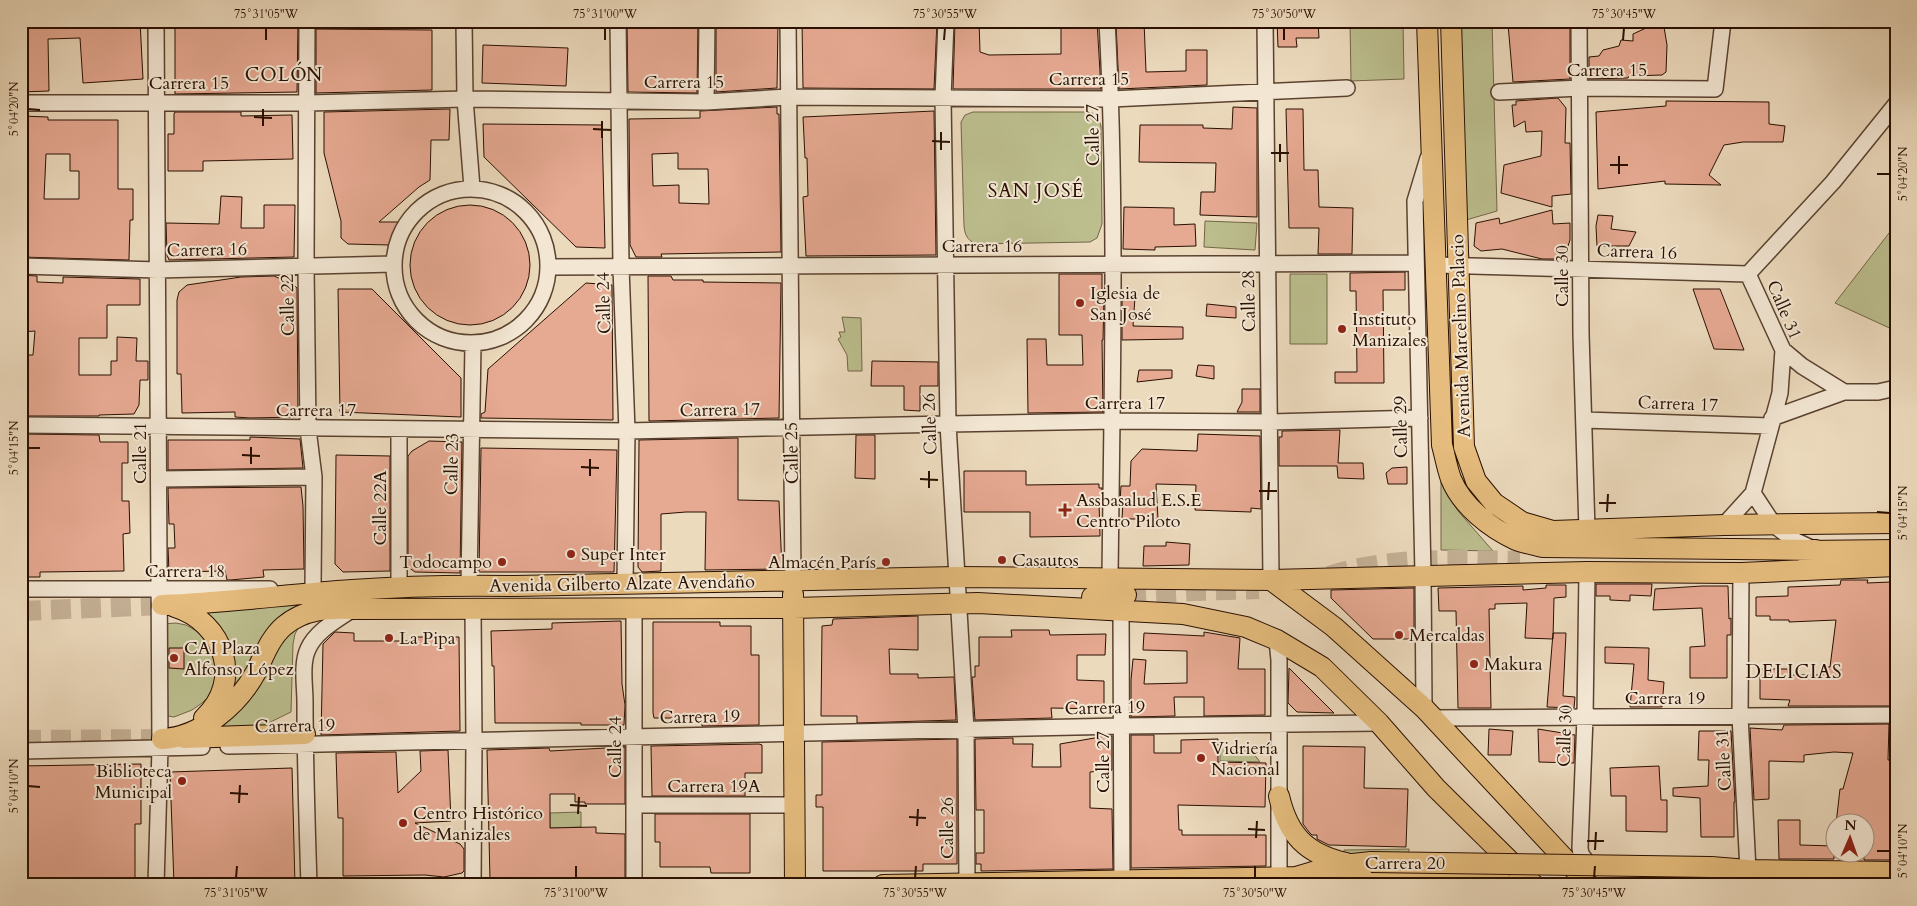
<svg xmlns="http://www.w3.org/2000/svg" width="1917" height="906" font-family="Cardo,serif">
<style>
.green{fill:#bcbe8e;stroke:#726647}
.building{fill:#e6a992;stroke:#290f00;fill-rule:evenodd}
.lines{fill:none;stroke-linecap:round;stroke-linejoin:round}
.major-tunnel{stroke:#c5b197;stroke-width:20;stroke-dasharray:20 10;stroke-linecap:butt}
.minor-casing{stroke:#5a422f;stroke-width:18}
.major-casing{stroke:#290f00;stroke-width:22}
.minor{stroke:#f3e7d4;stroke-width:15}
.major{stroke:#e6bd7e;stroke-width:20}
.major-bridge-casing{stroke:#290f00;stroke-width:22;stroke-linecap:butt}
.major-bridge{stroke:#e6bd7e;stroke-width:20}
.ticks{fill:none;stroke:#290f00;stroke-width:2}
.poi-dot{fill:#8f2418;stroke:#f3e7d4;stroke-width:2}
.labels{text-anchor:middle;dominant-baseline:central;stroke-width:4;stroke-linejoin:round;paint-order:stroke}
.street-label{font-size:18px;fill:#290f00;stroke:#f3e7d4}
.poi-label{font-size:18px;fill:#290f00;stroke:#f3e7d4;text-anchor:start}
.neighbourhood-label{font-size:19px;letter-spacing:1px;fill:#290f00;stroke:#f3e7d4}
.neatline{fill:none;stroke:#290f00;stroke-width:2}
.ticks-label{font-size:12px;text-anchor:middle;fill:#290f00}
</style>
<rect width="100%" height="100%" fill="#ecdabd"/>
<filter id="stains"><feTurbulence type="fractalNoise" baseFrequency=".004" numOctaves="4"/><feColorMatrix values="0 0 0 0 .2 0 0 0 0 .09 0 0 0 0 .02 0 0 0 .5 -.17"/></filter>
<radialGradient id="worn" r=".72"><stop offset=".6" stop-color="#630" stop-opacity="0"/><stop offset="1" stop-color="#630" stop-opacity=".3"/></radialGradient>
<!-- green -->
<path class="green" d="M1350,21H1403L1404,79L1351,81Z
M1457,21H1492L1497,211L1466,220Z
M973,112H1090C1097,115 1099,119 1101,126L1102,224L1097,238L1090,242L975,244C967,239 965,235 964,226L961,122L965,115Z
M1205,221L1257,223L1255,250L1204,247Z
M1896,224V331L1835,303Z
M1290,274H1327V344H1290Z
M842,317L861,318L862,371H848L847,355L838,339L841,337L839,332H845Z
M1441,482L1458,511L1493,551L1441,550Z
M305,603L279,617L254,649L245,673L234,689L224,695L232,663L184,610Z
M176,623L186,625L200,633L210,641L219,670L210,695L202,703L192,710L174,717L163,715V624Z
M300,625L295,634L293,644L291,712L252,731H198L221,725L233,717L252,695L282,640Z
M1220,748L1250,749L1260,762L1220,761Z
M581,812V827L550,828V813Z
M1409,849L1408,865L1343,866L1344,850Z"/>
<!-- building -->
<path class="building" d="M21,21H140L143,79L83,83L80,38L48,39L49,91L21,92Z
M175,21H298L297,92L175,94Z
M627,21H698L697,93L628,92Z
M716,21H778L777,88L716,92Z
M802,21H937L934,89L803,88Z
M955,21H979L980,52L989,55L1061,54V21H1097L1101,89H953Z
M1144,21L1146,72L1186,71V50H1207V85L1119,89L1116,23Z
M1277,21H1318L1319,38H1296L1297,47H1278Z
M1541,21H1570V79L1513,82L1508,24Z
M1646,21H1663L1667,45L1666,72L1662,75L1629,76L1628,78L1589,79V57L1599,56L1603,50L1619,46L1621,40L1633,41V34L1646,28Z
M316,29L432,30V90L316,93Z
M483,45L568,48L566,86L482,83Z
M1558,98L1566,108L1565,143H1570L1571,194L1552,196V207L1501,193L1504,165L1541,156L1542,131L1526,132L1525,121L1514,127L1512,105H1516V101Z
M1666,101L1769,102V124L1785,126L1783,142H1743L1724,145L1709,175L1721,185L1665,184V181L1598,189L1596,112L1666,106Z
M777,107V114H779L781,252L661,254L662,257H636L630,245L629,119L700,118V111ZM678,153V169H708L709,204L679,203V185L653,186L652,154Z
M1233,107L1257,108V217L1200,215L1201,192H1215L1216,163L1139,162L1140,125H1203V128L1232,129Z
M450,109L449,140H431L430,180L419,187L379,222H401L399,236L390,245L348,244L341,238V221L324,153V112Z
M1286,109H1303L1304,170H1318L1319,207L1353,208L1352,254H1318L1319,228H1289Z
M934,111L936,255L806,256L803,197L808,196L807,158H805L803,117Z
M175,112H241V116L292,115L293,159L203,161V171H168V134H174V114Z
M21,116L48,117V120H118V189H133V220H130L129,260L21,257ZM46,154H70V171H79V199H44Z
M483,124L602,125L605,248L576,247L484,157Z
M221,196L242,197L241,228H264V205H295L294,257L169,260L167,255L166,223L219,224Z
M410 265a60 60 0 1 1 120 0a60 60 0 1 1-120 0Z
M1124,207L1174,208V225L1195,224L1196,246L1155,247V250L1123,249Z
M1552,210L1553,224L1570,223V240L1566,252L1561,259H1542L1502,249L1481,251L1474,246L1476,223L1499,218L1500,224Z
M1598,215L1613,216L1611,229L1636,232L1629,246H1597L1596,226Z
M1405,272V290H1383L1384,383H1335V372H1357L1356,291H1350V273Z
M1059,274H1102V296H1104L1103,340H1102L1103,412L1028,413L1027,339H1046L1047,365H1083L1082,335H1059Z
M21,275L37,276V282L63,283V277L140,279V305H107V338H79V375H111V361H117V337L137,338L136,361H148V380H140L139,405L134,414L99,415V416H21V355H33L35,331L21,332Z
M274,276L294,285L297,288L298,417L250,418L235,417V412L182,413L181,374H177V300L179,292L187,285L241,277Z
M648,276H671L673,280H703V282L781,283L779,418L649,421Z
M586,283L612,285L613,420L481,418V414L485,412L488,369Z
M338,289H372L461,378V417L340,412Z
M1693,289H1720L1744,350L1714,349Z
M1122,297H1135L1133,326L1183,327V339L1122,340Z
M1207,304L1236,307V318L1206,316Z
M872,361L938,362V386H920V411L904,410V386H871Z
M1198,365L1214,366V379L1196,376Z
M1139,370H1172V378L1137,382Z
M1242,389H1260V412H1237L1242,402Z
M1340,430L1338,463H1363L1364,479L1338,478L1337,466H1279V437H1282V431Z
M21,434L99,435L100,442H128V463H122V501H129L130,533L123,534L124,571L40,572V577H21Z
M1198,434L1260,436L1261,509L1251,508V512L1195,510L1196,485L1156,484L1158,519H1122L1123,501H1120L1121,486H1130L1131,461L1142,449L1197,451Z
M856,435H875V479L855,478Z
M250,437L300,439L303,468L168,470V440H250Z
M738,438V500L779,501L782,569L705,570L706,512H686L661,514V571L642,572L638,567L639,440Z
M429,441L462,442L460,573L415,572L408,567V456L412,451Z
M481,448L617,450L614,572H479Z
M336,455L390,456V571L343,572L335,564Z
M1407,467V484H1388L1386,473L1392,468Z
M964,471H1026V485L1099,484V488H1102V501H1099L1100,536L1030,537V512H964Z
M301,487L303,506L304,569L263,570L264,577L230,580H227L225,571L169,572L168,548H175L174,524H169L168,488Z
M1166,542L1190,544L1189,565L1143,566L1144,546H1166Z
M1841,580H1868L1867,583L1891,582L1893,622H1890L1892,639H1890V674H1893V706H1788L1790,700L1760,699V669H1788V675H1823V667H1830L1836,620L1789,622V620H1770V616H1756V597L1788,596V587L1840,585Z
M1596,584H1652L1651,596L1630,595V601L1610,600V596H1596Z
M1546,585H1566V597L1554,598L1553,639L1525,638L1527,603L1495,604V609H1489L1491,708H1458L1456,611H1439L1438,588L1523,586V590L1546,588Z
M1702,586H1728L1729,619L1731,618V635H1727V678H1690V647L1705,646L1702,608L1653,610L1655,589Z
M1414,588V639H1373L1331,598V590Z
M918,616V650L889,649L890,674H918V678L954,677L956,720L857,723V716H821L822,626L832,625L833,619Z
M621,621L622,684L625,705L624,725H581V723H495L494,666H492L491,631L552,629V623Z
M653,622H720V626H751V655H759V725L702,726V718H654L653,713Z
M1011,630H1049L1050,635L1106,634L1105,655H1077V680L1104,681V709L1051,708L1052,718L975,720L972,677H975V666H979V637H1012Z
M335,632L354,633V641H414V637H459L460,731L321,735L323,644Z
M1204,632L1240,638L1238,669H1265V715L1204,716V697H1174L1175,716L1131,717V680L1133,659L1146,660L1144,684L1187,683V651L1143,650L1144,633L1204,636Z
M1553,633H1566L1563,696L1575,697L1574,708L1547,707Z
M1605,647L1649,648L1648,680L1664,682L1662,707H1630L1634,664L1605,663Z
M169,648H184V669L169,668Z
M1289,668L1334,713L1297,712L1288,703Z
M1889,724L1888,760H1894L1892,799H1894L1896,815V860H1864V824H1836L1840,789H1843L1853,753L1834,752L1804,755V762L1769,761V799L1754,800L1750,728L1782,730L1784,725Z
M1489,729L1513,731L1511,755H1488Z
M1538,729L1575,735L1574,763L1539,762Z
M1699,731H1731L1735,802H1734V837H1701L1700,798L1673,796V788L1708,786L1709,760H1698Z
M1131,735H1154V753H1181V740L1218,739V762L1266,763L1265,807L1178,805L1179,830H1182V835H1266V866L1131,868Z
M1106,736H1112V770L1090,772V808L1112,809L1113,869L981,871V864H976V853H984V810H976L975,739L1013,738V744H1033L1032,767H1061L1060,744Z
M957,739V864H923V871H823V807H816V795H822V742Z
M759,744L762,745V773H745V796H652L651,746Z
M1303,746L1365,747L1364,788L1408,789L1406,847L1329,845L1317,839V835H1312L1309,832L1303,824Z
M625,747V804H585V802H575V794H550V828L596,827V833L625,834V880H602L603,878L490,880L487,750L549,748L550,751Z
M448,750L451,821L415,823L460,844L464,849V871L462,873L444,877L425,875L343,876V818H338L336,753L396,752L398,793L421,771L420,751Z
M141,764V824H135V885H21V766Z
M1659,766L1661,800H1667V832L1626,831V796H1611L1610,768Z
M292,768L295,885H174L170,772Z
M655,814H750V873H711L710,867H660V842H655Z
M1778,820H1800V845L1834,846V859H1779Z"/>
<g class="lines">
<!-- major-tunnel -->
<path class="major-tunnel" d="M1329,576C1390,556 1457,560 1520,561
M1126,595L1194,591L1259,589
M21,611L162,605
M21,740L162,739"/>
<!-- minor casing -->
<g class="minor-casing">
<path id="minor" d="M307,21L306,266L308,429L314,477L313,588
M464,21L465,99L472,188
M618,21L621,267L627,431L625,584
M788,21L793,581
M946,21L943,98L948,424L966,730L967,885
M1107,21C1117,207 1112,392 1110,578
M1265,21L1271,580
M1579,21L1581,334L1587,530
M1499,92L1580,88L1715,89L1723,21
M706,102L707,21
M21,103H308L465,99L706,102L788,97L1111,99L1347,88
M394 266a77 77 0 1 1 154 0a77 77 0 1 1-154 0Z
M1436,265L1748,274
M21,266L158,270L393,264
M549,267L1416,263
M1783,350L1802,366L1844,392
M1772,418L1844,392H1878L1896,388
M1584,420L1770,426
M21,425L627,431L948,424L1112,421L1270,422L1420,418
M399,429V587
M159,479L314,477
M1753,493L1774,525L1792,539L1811,548
M1724,525L1753,493L1780,393L1783,350L1748,274L1833,182L1896,104
M1587,572L1585,717L1580,848L1581,854L1589,865L1597,866
M1741,573L1740,716L1748,870L1747,885
M469,585L473,344
M21,589H270
M634,608V885
M473,609L474,741L473,885
M1121,609L1122,885
M1277,640L1279,660V885
M1424,708L1423,575L1415,201L1428,158
M1434,718L1896,715
M228,746L1122,726L1379,723
M21,751L202,747
M634,805H794
M156,885L160,748L156,21
M309,885C307,824 305,763 305,702C305,686 301,664 308,649C316,631 337,620 353,609"/>
</g>
<!-- major casing -->
<g class="major-casing">
<path id="major" d="M1427,21L1442,445C1445,456 1447,468 1451,479C1462,506 1490,528 1516,540C1524,543 1534,545 1543,547L1815,550
M1451,21L1464,447L1476,481L1494,503L1522,522L1553,531L1724,525L1896,523
M1802,551L1896,550
M1271,580L1334,627L1424,708L1589,885
M793,594L795,885
M1092,597L1126,595
M162,605C226,603 289,594 352,590C406,586 461,585 515,586L957,577L1271,580L1587,572L1741,573L1896,566
M175,607C224,622 244,681 204,718
M184,738L305,734
M162,739C201,737 238,705 256,672C264,656 270,638 284,626C304,609 328,608 353,609L794,608L978,603L1183,614L1246,627L1277,640L1322,667L1379,723L1436,788L1534,885
M1279,796C1288,835 1306,854 1346,863
M1711,867L1748,870L1896,872
M1328,877H1440L1499,882L1507,885
M883,885L1296,877C1321,869 1345,864 1371,862"/>
</g>
<!-- minor -->
<use href="#minor" class="minor"/>
<!-- major -->
<use href="#major" class="major"/>
<!-- major-bridge casing -->
<g class="major-bridge-casing">
<path id="major-bridge" d="M1371,862L1711,867"/>
</g>
<!-- major-bridge -->
<use href="#major-bridge" class="major-bridge"/>
</g>
<!-- ticks -->
<path class="ticks" d="M266,40V28M605,40V28M944,40L945,28M1284,40V28M1623,40L1624,28M28,109L40,110M254,117L272,118M263,126V109M593,129L611,130M602,138V121M932,141L950,142M941,150V132M1271,153H1289M1280,162V144M1610,165H1628M1619,174V156M1877,174H1890M28,448H40M242,455L260,456M251,464V447M581,467L599,468M590,476V459M920,479L938,480M929,488V471M1259,491H1277M1268,500L1269,482M1599,503H1616M1607,512L1608,494M1877,512L1890,513M28,786L40,787M230,793L248,794M239,803L240,785M570,805L587,806M578,814L579,797M909,817L926,818M917,826L918,809M1248,829L1265,830M1256,838L1257,821M1587,841H1604M1595,850L1596,832M1877,851H1890M236,878L237,866M576,878V866M915,878L916,866M1255,878V866M1594,878L1595,866"/>
<!-- markers -->
<g class="poi-dot">
<circle cx="1080" cy="303" r="5"/>
<circle cx="1342" cy="329" r="5"/>
<path d="M1062.5 502.5h5v5h5v5h-5v5h-5v-5h-5v-5h5z"/>
<circle cx="571" cy="554" r="5"/>
<circle cx="1002" cy="560" r="5"/>
<circle cx="502" cy="562" r="5"/>
<circle cx="886" cy="562" r="5"/>
<circle cx="1399" cy="635" r="5"/>
<circle cx="389" cy="638" r="5"/>
<circle cx="174" cy="658" r="5"/>
<circle cx="1474" cy="664" r="5"/>
<circle cx="1201" cy="758" r="5"/>
<circle cx="182" cy="781" r="5"/>
<circle cx="403" cy="823" r="5"/>
</g>
<g class="labels">
<!-- street labels -->
<g class="street-label">
<text x="1607" y="70">Carrera 15</text>
<text x="1089" y="79">Carrera 15</text>
<text x="684" y="82">Carrera 15</text>
<text x="189" y="83">Carrera 15</text>
<text transform="translate(1093 135) rotate(-91)">Calle 27</text>
<text x="982" y="246">Carrera 16</text>
<text transform="translate(207 250) rotate(-1)">Carrera 16</text>
<text transform="translate(1637 252) rotate(2)">Carrera 16</text>
<text transform="translate(1562 276) rotate(-90)">Calle 30</text>
<text transform="translate(1249 301) rotate(-91)">Calle 28</text>
<text transform="translate(604 303) rotate(-92)">Calle 24</text>
<text transform="translate(288 305) rotate(-91)">Calle 22</text>
<text transform="translate(1784 310) rotate(67)">Calle 31</text>
<text transform="translate(1461 336) rotate(-92)">Avenida Marcelino Palacio</text>
<text x="1125" y="403">Carrera 17</text>
<text transform="translate(1678 404) rotate(2)">Carrera 17</text>
<text x="316" y="410">Carrera 17</text>
<text transform="translate(720 410) rotate(-1)">Carrera 17</text>
<text transform="translate(930 424) rotate(-92)">Calle 26</text>
<text transform="translate(1401 427) rotate(-91)">Calle 29</text>
<text transform="translate(140 453) rotate(-90)">Calle 21</text>
<text transform="translate(792 453) rotate(-91)">Calle 25</text>
<text transform="translate(452 464) rotate(-89)">Calle 23</text>
<text transform="translate(380 508) rotate(-90)">Calle 22A</text>
<text x="185" y="571">Carrera 18</text>
<text transform="translate(622 584) rotate(-1)">Avenida Gilberto Alzate Avendaño</text>
<text x="1665" y="698">Carrera 19</text>
<text transform="translate(1105 708) rotate(-1)">Carrera 19</text>
<text transform="translate(700 717) rotate(-1)">Carrera 19</text>
<text transform="translate(295 726) rotate(-1)">Carrera 19</text>
<text transform="translate(1565 736) rotate(-88)">Calle 30</text>
<text transform="translate(615 747) rotate(-90)">Calle 24</text>
<text transform="translate(1724 760) rotate(-93)">Calle 31</text>
<text transform="translate(1103 762) rotate(-90)">Calle 27</text>
<text x="714" y="786">Carrera 19A</text>
<text transform="translate(947 828) rotate(-90)">Calle 26</text>
<text x="1405" y="863">Carrera 20</text>
</g>
<!-- poi labels -->
<g class="poi-label">
<text x="1090" y="293">Iglesia de<tspan x="1090" dy="21">San José</tspan></text>
<text x="1352" y="319">Instituto<tspan x="1352" dy="21">Manizales</tspan></text>
<text x="1076" y="500">Assbasalud E.S.E<tspan x="1076" dy="21">Centro Piloto</tspan></text>
<text x="581" y="554">Super Inter</text>
<text x="1012" y="560">Casautos</text>
<text x="492" y="562" text-anchor="end">Todocampo</text>
<text x="876" y="562" text-anchor="end">Almacén París</text>
<text x="1409" y="635">Mercaldas</text>
<text x="399" y="638">La Pipa</text>
<text x="184" y="648">CAI Plaza<tspan x="184" dy="21">Alfonso López</tspan></text>
<text x="1484" y="664">Makura</text>
<text x="1211" y="748">Vidriería<tspan x="1211" dy="21">Nacional</tspan></text>
<text x="172" y="771" text-anchor="end">Biblioteca<tspan x="172" dy="21">Municipal</tspan></text>
<text x="413" y="813">Centro Histórico<tspan x="413" dy="21">de Manizales</tspan></text>
</g>
<!-- neighbourhood labels -->
<g class="neighbourhood-label">
<text x="284" y="75">COLÓN</text>
<text x="1036" y="191">SAN JOSÉ</text>
<text x="1794" y="672">DELICIAS</text>
</g>
</g>
<!-- margin -->
<rect width="1917" height="906" fill="none" stroke="#ecdabd" stroke-width="55"/>
<!-- north arrow -->
<g transform="translate(1850 838) rotate(2)"><circle r="24" fill="#f3e7d4" stroke="#a2917f"/>
<path d="M0-4L9 19L0 12L-9 19Z" fill="#8f2418"/>
<text y="-8" font-size="14" font-weight="bold" text-anchor="middle" fill="#290f00">N</text>
</g>
<rect x="28" y="28" width="1862" height="850" class="neatline"/>
<g class="ticks-label">
<text x="266" y="18">75°31'05"W</text>
<text x="605" y="18">75°31'00"W</text>
<text x="945" y="18">75°30'55"W</text>
<text x="1284" y="18">75°30'50"W</text>
<text x="1624" y="18">75°30'45"W</text>
<text transform="translate(14 109) rotate(-90)" y="4">5°04'20"N</text>
<text transform="translate(1903 174) rotate(-90)" y="4">5°04'20"N</text>
<text transform="translate(14 448) rotate(-90)" y="4">5°04'15"N</text>
<text transform="translate(1903 513) rotate(-90)" y="4">5°04'15"N</text>
<text transform="translate(14 786) rotate(-90)" y="4">5°04'10"N</text>
<text transform="translate(1903 851) rotate(-90)" y="4">5°04'10"N</text>
<text x="236" y="897">75°31'05"W</text>
<text x="576" y="897">75°31'00"W</text>
<text x="915" y="897">75°30'55"W</text>
<text x="1255" y="897">75°30'50"W</text>
<text x="1594" y="897">75°30'45"W</text>
</g>
<rect width="100%" height="100%" filter="url(#stains)"/>
<rect width="100%" height="100%" fill="url(#worn)"/>
</svg>
